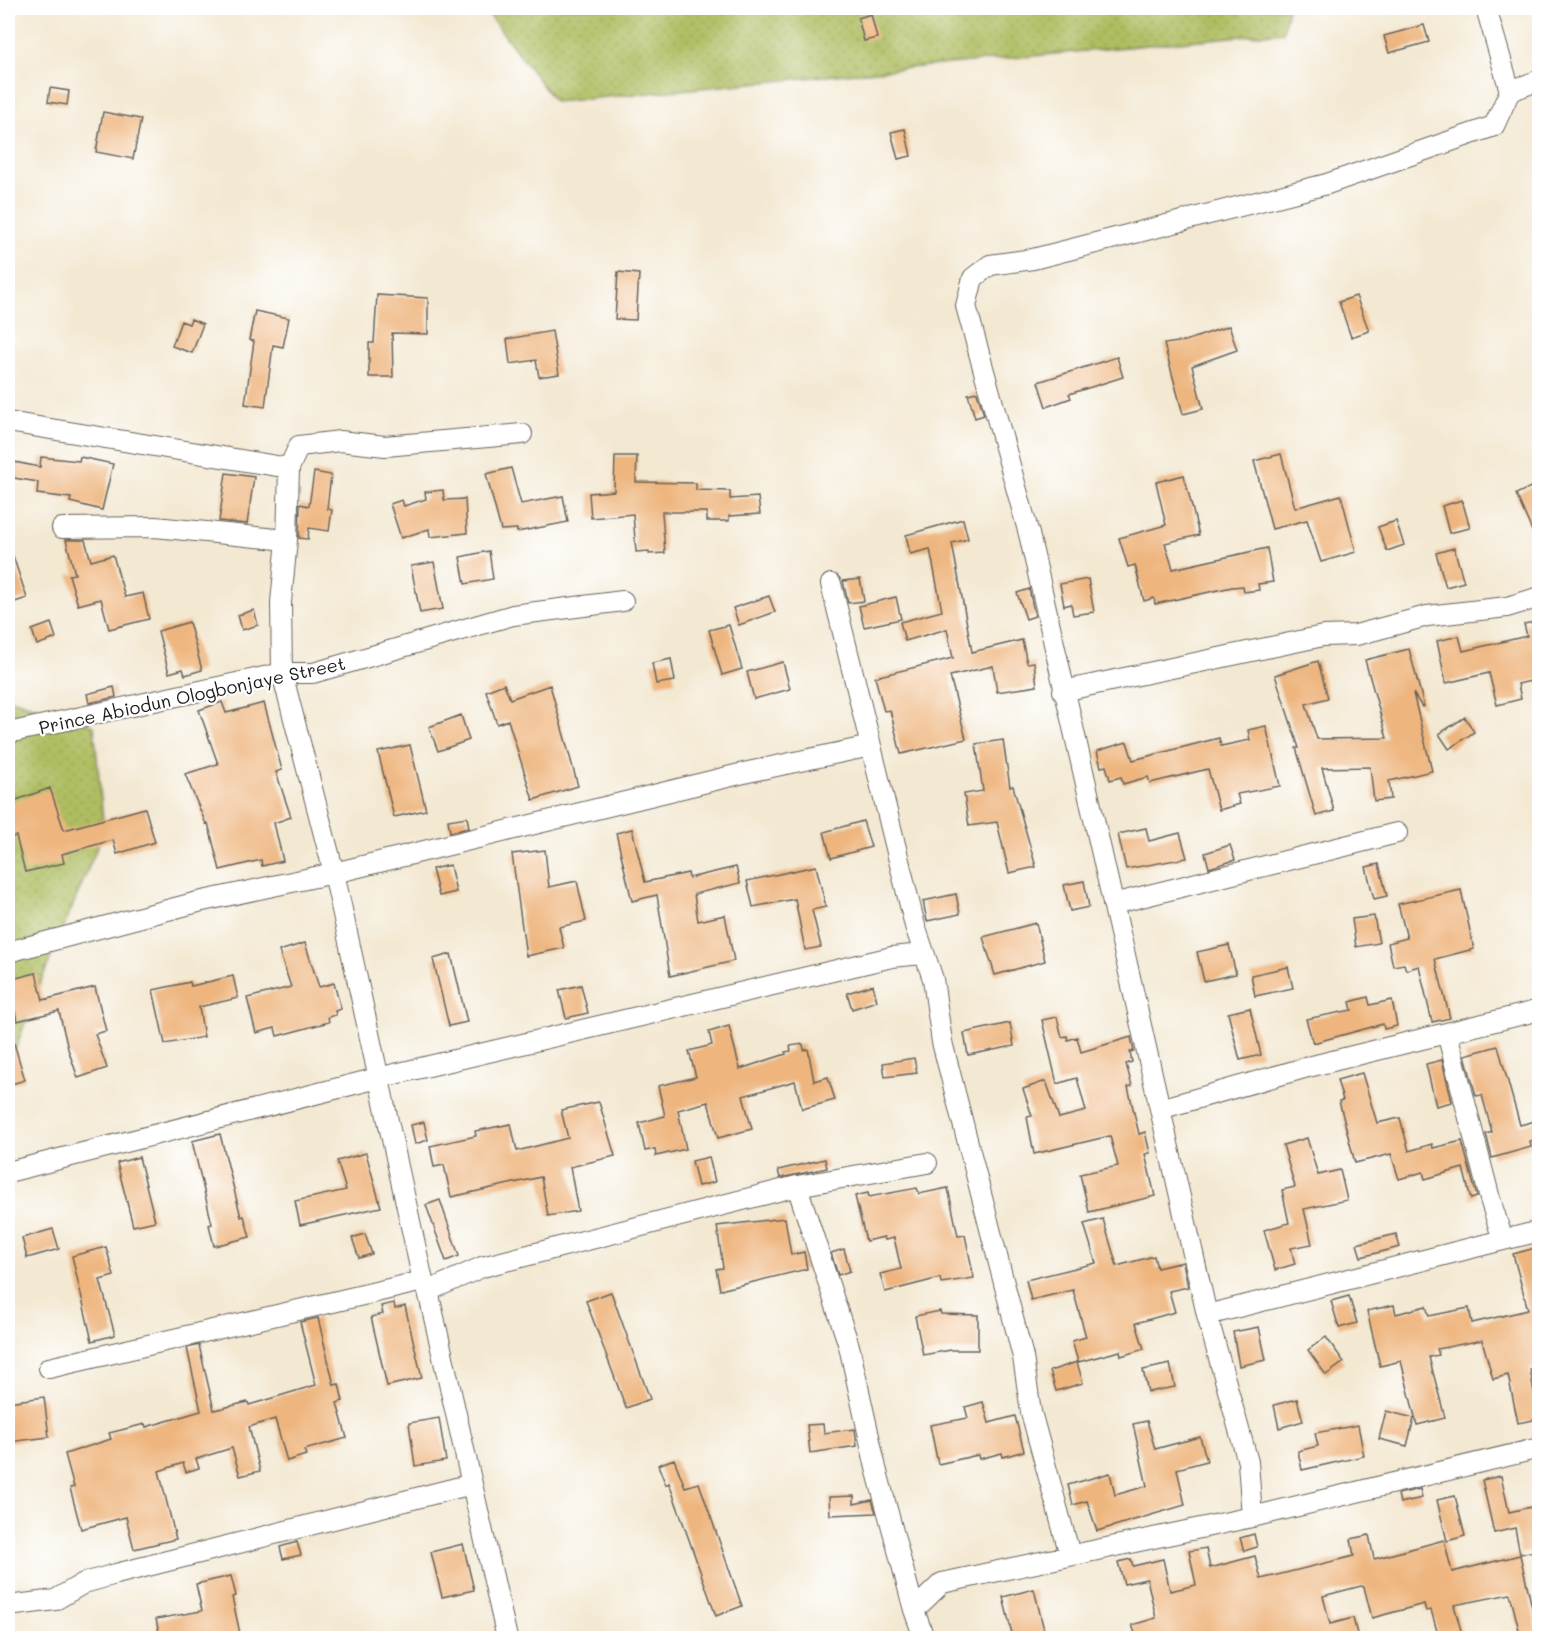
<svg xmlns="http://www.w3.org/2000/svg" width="1547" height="1646" font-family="Mali,sans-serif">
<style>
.grass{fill:url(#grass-dots);stroke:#656c3e;stroke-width:1.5}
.building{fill:#eeb57e}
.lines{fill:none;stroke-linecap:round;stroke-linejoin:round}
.minor-casing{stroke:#67635b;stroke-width:22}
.minor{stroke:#fff;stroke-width:20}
.labels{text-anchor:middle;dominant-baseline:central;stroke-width:4.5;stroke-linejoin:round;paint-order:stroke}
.street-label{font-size:18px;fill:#1c1c1c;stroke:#fff}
</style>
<defs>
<pattern id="grass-dots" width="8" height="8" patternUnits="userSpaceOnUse" patternTransform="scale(1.5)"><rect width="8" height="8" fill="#aebd60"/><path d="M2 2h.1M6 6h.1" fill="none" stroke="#95a253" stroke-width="1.8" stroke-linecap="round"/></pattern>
</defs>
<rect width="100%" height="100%" fill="#fff"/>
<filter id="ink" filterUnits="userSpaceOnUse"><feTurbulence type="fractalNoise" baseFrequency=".0167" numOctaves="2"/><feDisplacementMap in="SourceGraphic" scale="12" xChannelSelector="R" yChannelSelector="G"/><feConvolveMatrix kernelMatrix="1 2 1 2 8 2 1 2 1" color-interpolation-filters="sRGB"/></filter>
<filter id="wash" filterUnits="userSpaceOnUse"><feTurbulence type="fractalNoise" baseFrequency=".008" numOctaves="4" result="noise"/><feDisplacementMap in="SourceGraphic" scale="24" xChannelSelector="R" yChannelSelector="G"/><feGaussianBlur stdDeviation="1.35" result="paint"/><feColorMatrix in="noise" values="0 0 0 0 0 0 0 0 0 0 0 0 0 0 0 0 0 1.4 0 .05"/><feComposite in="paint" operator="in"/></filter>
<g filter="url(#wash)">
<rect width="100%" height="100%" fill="#f3e8d1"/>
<!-- grass -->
<path class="grass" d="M484,8H1288L1283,32L555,102Z
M8,698L94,726L104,831L34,998L8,1070Z"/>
<g id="blocks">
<!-- building -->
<path class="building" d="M871,14L877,38L864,41L858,18Z
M1424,25L1429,42L1389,53L1384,36Z
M50,88L69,91L67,105L48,102Z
M103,112L141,119L133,159L96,152Z
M905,129L911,156L898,159L891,132Z
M618,272L639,274L636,320L615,319Z
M377,295L428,298V334L392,333L393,377H369V343H374Z
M1356,296L1369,331L1351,337L1339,302Z
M255,311L289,318L283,347L273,345L265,407L245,404L254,341L249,340Z
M191,319L203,324L192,353L172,346L181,321L189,324Z
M1229,326L1237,350L1192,366L1203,409L1183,414L1164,344L1185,341Z
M552,331L559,374L539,377L536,360L510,364L507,339Z
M1117,357L1123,377L1069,394L1071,398L1046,407L1038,382Z
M977,392L984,415L975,418L968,394Z
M1281,454L1295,508L1341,495L1356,552L1321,562L1307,520L1272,529L1254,461Z
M615,456H637L636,482L696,483V490L730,491V499L758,497L760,514L729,516V521H707V512H662L665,553L649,554V551L636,552L633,514L591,518L589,493L614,491Z
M41,457L79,461L80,457L113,464L102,510L70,502L71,498L37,494L38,482L8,477L9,461L40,467Z
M511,468L521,504L563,496L568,522L517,532V529L501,530L486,474Z
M314,472L331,475L327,509L332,510L329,531L309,528L308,539L299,538L300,504L309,506Z
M226,473L254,477L247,524L219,521Z
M1184,475L1199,535L1165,543L1173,569L1267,548L1273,582L1258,584L1259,590L1244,592L1243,586L1232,587L1155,604L1154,598L1144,601L1135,565L1128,567L1119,538L1166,525L1156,482Z
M1539,483V547L1516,494Z
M443,490L444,500L465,499L467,533L430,537L429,529L401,538L390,504L402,500L404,506L426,499L425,492Z
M1462,500L1470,528L1449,533L1442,506Z
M963,519L968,539L952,543L972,652L1022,640L1027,663L1034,662L1037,686L997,692L993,666L950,676L966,739L901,754L890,710L884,711L875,677L953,658L947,629L905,641L900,622L942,611L930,549L910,554L906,535Z
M1396,521L1404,545L1387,551L1378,527Z
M66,540H85L91,561L113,555L125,597L143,593L149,619L109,629L101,599L78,605L69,575L75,574Z
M8,547H10L27,598L12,603L8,587Z
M1454,548L1464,582L1446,587L1436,553Z
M489,551L493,579L465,584L460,557Z
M434,562L443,609L420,613L411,566Z
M860,579L864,601L848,603L843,581Z
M1088,579L1094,612L1073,615L1071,604L1064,606L1060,584Z
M1029,589L1035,616L1026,619L1017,593Z
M769,596L775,612L739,625L733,608Z
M896,597L901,619L864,627L859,606Z
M254,610L258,625L242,630L238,615Z
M1539,621V679L1518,684L1521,699L1497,705L1489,673L1446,683L1437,641L1459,636L1463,651L1527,636L1524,624Z
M189,622L202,670L185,675L183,669L169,673L158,631Z
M51,623L56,638L37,645L32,630Z
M729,625L742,669L722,675L709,630Z
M1409,649L1424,706L1422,707L1413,693L1432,771L1389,781L1391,799L1374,801L1370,767L1322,768L1334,811L1316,816L1296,748H1299L1275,675L1318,661L1328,698L1306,704L1317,739L1387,738L1365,660Z
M671,659L675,681L656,684L652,663Z
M783,662L790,689L754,699L747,672Z
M504,684L510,699L550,685L578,786L533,800L508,720L497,724L486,691Z
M114,687L116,697L89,703L87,694Z
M222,702L226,713L264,703L282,770L276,772L291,817L274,823L283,861L262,866L261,860L220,870L208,823L206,824L185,774L218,764L199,710Z
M461,715L469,740L438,751L429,727Z
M1465,717L1474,732L1449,749L1439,734Z
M1266,726L1280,786L1237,794L1240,804L1219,810L1208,769L1150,783L1148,777L1123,784L1121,777L1110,780L1106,766L1101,767L1097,751L1127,742L1133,760L1219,738L1221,746L1250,740L1248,730Z
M1003,740L1010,787L1013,786L1036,867L1009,873L997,822L969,826L964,794L983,791L976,744Z
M410,745L426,810L394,817L378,752Z
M50,788L64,830L145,808L155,842L117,854L113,840L62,854L64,863L25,872L16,836L8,838V803Z
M467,817L469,828L450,832L448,820Z
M863,821L871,847L831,858L824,832Z
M1146,828L1149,841L1180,833L1187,858L1126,869L1118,834Z
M632,829L645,882L688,873L689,878L736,867L740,883L694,894L698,921L725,915L734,961L670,976L657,895L632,901L616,833Z
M1230,845L1235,860L1209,868L1205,853Z
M545,850L549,887L577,881L586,921L559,927L564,948L526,956L512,854Z
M1379,864L1387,896L1374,899L1366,867Z
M450,865L456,892L439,896L432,869Z
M816,866L826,907L812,910L821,947L805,950L795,899L753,907L747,881Z
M1084,881L1089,907L1070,911L1064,885Z
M1461,890L1474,949L1435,959L1450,1018L1432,1022L1419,966L1406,970L1404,964L1393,966L1388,943L1407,938L1398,904Z
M956,894L960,914L927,921L923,901Z
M1374,916L1379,943L1356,947L1352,919Z
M1036,923L1045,961L995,975L983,937Z
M305,943L319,987L334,983L341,1009L335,1011L336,1015L328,1017L329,1022L277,1036L275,1028L256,1033L247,998L291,987L279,951Z
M1229,945L1236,974L1204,981L1197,952Z
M451,954L467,1022L449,1026L433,959Z
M1288,967L1293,988L1255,996L1251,975Z
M36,973L43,1000L95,987L106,1031L95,1034L107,1068L78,1078L68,1049L59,1011L17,1021L8,980Z
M233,976L238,998L199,1007L204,1037L165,1044L153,990L190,982L191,986Z
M581,985L588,1013L566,1018L559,990Z
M873,985L877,1001L852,1009L847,993Z
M1368,997L1370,1005L1392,1000L1397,1026L1384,1029L1383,1024L1313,1043L1306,1019L1352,1010L1350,1002Z
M1250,1008L1261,1055L1240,1060L1228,1013Z
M1057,1017L1062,1037L1067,1036L1068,1040L1077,1037L1081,1052L1131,1037L1134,1051L1130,1052L1132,1062L1126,1064L1132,1086L1128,1087L1139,1134L1145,1132L1150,1153L1145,1154L1155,1196L1089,1212L1080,1174L1118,1166L1110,1136L1034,1154L1027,1117L1032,1116L1023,1089L1046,1081L1059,1118L1086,1111L1077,1078L1057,1084L1042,1020Z
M1010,1023L1014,1046L968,1055L964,1033Z
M729,1026L740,1069L786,1054L785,1052L791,1051L790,1046L803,1044L804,1050L808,1049L814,1081L828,1077L835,1100L802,1109L795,1081L743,1096L752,1129L718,1138L708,1102L678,1110L686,1149L656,1156L655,1149L645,1151L639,1123L665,1116L658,1086L696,1077L689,1051L712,1045L709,1032Z
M11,1033L25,1080L8,1085V1034Z
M1498,1046L1520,1125L1539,1120V1139L1530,1141L1531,1147L1492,1158L1486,1134L1492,1132L1482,1095L1476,1096L1465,1055Z
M914,1058L917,1073L885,1077L883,1063Z
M1442,1060L1452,1102L1436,1106L1426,1064Z
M1362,1073L1377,1123L1400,1118L1409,1151L1432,1144L1433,1148L1462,1141L1477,1197L1471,1199L1463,1168L1425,1179L1423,1172L1399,1179L1391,1154L1355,1163L1339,1101L1343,1100L1337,1080Z
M599,1102L615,1156L570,1167L578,1211L548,1216L541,1177L451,1197L444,1165L434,1167L430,1146L476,1136L475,1131L511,1124L517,1151L568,1138L561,1110Z
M424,1122L428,1140L415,1144L411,1125Z
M220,1134L241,1217L244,1216L250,1237L214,1246L209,1225L212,1224L192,1141Z
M1307,1138L1318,1175L1340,1170L1347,1200L1304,1209L1312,1244L1291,1248L1295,1264L1275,1270L1264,1230L1289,1223L1282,1190L1295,1187L1283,1145Z
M366,1153L381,1207L300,1225L295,1201L346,1190L337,1161Z
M139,1157L155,1221L133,1226L117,1163Z
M709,1157L715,1182L698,1186L692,1161Z
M825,1159L827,1168L780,1178L778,1170Z
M917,1188L919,1194L948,1188L958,1236L965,1235L974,1278L941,1283L940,1278L885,1292L880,1274L901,1269L894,1238L885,1240L884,1237L866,1241L855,1196L868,1193L869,1197Z
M440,1200L459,1256L446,1261L426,1205Z
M785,1218L791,1255L804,1252L807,1269L720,1290L716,1269L723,1268L717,1226Z
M1103,1219L1117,1266L1154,1256L1157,1268L1183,1262L1188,1287L1169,1291L1175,1312L1136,1323L1144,1349L1121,1356L1120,1351L1078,1362L1072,1341L1086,1337L1073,1290L1031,1300L1026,1280L1096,1263L1084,1224Z
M53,1229L59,1249L27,1258L22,1238Z
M365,1234L372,1254L359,1258L352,1238Z
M1396,1234L1400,1247L1361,1257L1357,1244Z
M106,1247L114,1276L100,1280L115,1335L92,1341L72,1256Z
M1539,1247V1367L1530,1369L1539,1419L1518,1423L1508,1375L1493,1379L1482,1340L1437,1349L1439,1355L1429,1357L1445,1418L1417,1425L1401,1361L1380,1366L1367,1311L1394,1305L1396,1314L1426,1306L1429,1316L1469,1308L1472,1323L1528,1310L1513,1254Z
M844,1249L850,1271L838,1275L831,1253Z
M611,1292L650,1399L626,1408L586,1301Z
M1349,1296L1357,1323L1339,1328L1331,1301Z
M394,1303L395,1309L405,1306L422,1378L387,1386L371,1317L383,1314L381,1306Z
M940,1311L941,1314L978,1315V1350H951L923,1355L915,1316Z
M318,1318L334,1385L339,1384L343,1401L337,1403L347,1438L304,1450L306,1455L287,1461L275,1419L249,1427L260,1471L240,1476L232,1448L196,1459L199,1468L186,1472L183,1463L159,1471L176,1539L134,1549L126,1517L81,1529L70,1488L74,1487L65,1454L111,1439L109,1433L145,1424L146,1427L201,1411L187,1348L199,1345L214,1410L248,1402L249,1405L316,1385L300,1322Z
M1259,1327L1266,1360L1239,1366L1233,1332Z
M1326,1337L1344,1362L1326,1375L1308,1350Z
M1077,1362L1083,1383L1056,1391L1050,1371Z
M1170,1364L1175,1387L1148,1392L1143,1370Z
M44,1397L49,1437L8,1442V1402Z
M1297,1399L1303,1421L1279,1428L1274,1405Z
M983,1402L989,1423L1015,1416L1024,1451L1003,1457L1002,1453L979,1459L978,1455L938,1464L930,1425L968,1418L965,1407Z
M1386,1411L1414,1418L1407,1446L1379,1439Z
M439,1418L446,1461L415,1466L409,1423Z
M1147,1421L1155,1449L1200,1437L1207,1461L1177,1469L1185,1505L1097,1531L1087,1501L1073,1505L1068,1485L1110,1473L1115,1495L1147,1486L1133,1424Z
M823,1424L824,1433L855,1429L857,1446L810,1453L807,1425Z
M1358,1425L1364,1456L1302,1470L1298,1451L1318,1446L1315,1433Z
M674,1459L685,1487L699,1483L742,1606L716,1616L669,1483L666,1485L658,1465Z
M1501,1476L1509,1512L1531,1507L1539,1550L1520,1554L1515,1528L1494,1533L1482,1480Z
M1420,1489L1422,1498L1400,1503L1398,1494Z
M854,1496V1504L872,1500L876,1513L830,1515L829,1497Z
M1455,1496L1465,1536L1447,1541L1437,1500Z
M1254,1534L1257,1547L1244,1551L1240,1538Z
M1369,1535L1374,1559L1444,1540L1452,1572L1520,1555L1539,1638H1521L1510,1594L1454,1605L1463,1638H1439L1431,1610L1426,1611L1424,1604L1372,1618L1364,1587L1361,1586L1323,1596L1330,1624L1353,1618L1358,1638H1137L1132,1625L1156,1618L1147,1579L1124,1584L1118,1562L1131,1559L1133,1566L1163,1559L1170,1591L1196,1585L1189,1551L1206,1548L1210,1568L1255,1556L1261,1579L1354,1556L1351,1539Z
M297,1542L301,1555L283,1559L280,1547Z
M463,1544L474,1590L442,1597L431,1552Z
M231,1576L236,1596L232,1597L241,1638H160L156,1619L202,1611L196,1584Z
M1034,1589L1046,1638H1013L1003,1597Z"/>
</g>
</g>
<g filter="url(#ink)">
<use href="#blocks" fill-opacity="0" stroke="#67635b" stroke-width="1.5"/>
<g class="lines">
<!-- minor casing -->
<g class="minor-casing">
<path id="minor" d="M1486,8L1510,91
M8,422L289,468
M62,528L155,527L287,540
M831,584L871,746
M1063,691L1323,636L1356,635L1427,616L1507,607L1540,597
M8,733L282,673H313L513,615L623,601
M1113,904L1397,833
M8,952L198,902L334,873L748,772L871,746L915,926L933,979L942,1042L1023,1357L1031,1412L1070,1555
M1160,1109L1308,1067L1540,1010
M12,1171L378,1078L892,957L922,954
M797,1186L849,1346L876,1468L914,1610
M1503,1240L1540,1231
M428,1291L482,1267L797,1186L927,1163
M1207,1315L1503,1240L1490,1199L1447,1033
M49,1368L423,1281
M1252,1517L1540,1448
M8,1606L55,1600L84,1583L116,1574L472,1484
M507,1638L428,1291L423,1281L334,873L282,673L281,602L287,540L289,468L299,446L340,441L385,446L522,434
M924,1638L914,1610L942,1583L1252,1517L1248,1462L1207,1315L1029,534L966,306L973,278L990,265L1033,259L1327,184L1494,126L1510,91L1540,80"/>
</g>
<!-- minor -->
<use href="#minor" class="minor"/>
</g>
</g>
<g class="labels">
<!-- street labels -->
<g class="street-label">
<text transform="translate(192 695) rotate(-12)">Prince Abiodun Ologbonjaye Street</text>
</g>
</g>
<!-- margin -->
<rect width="1547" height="1646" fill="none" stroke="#fff" stroke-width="30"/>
</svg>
